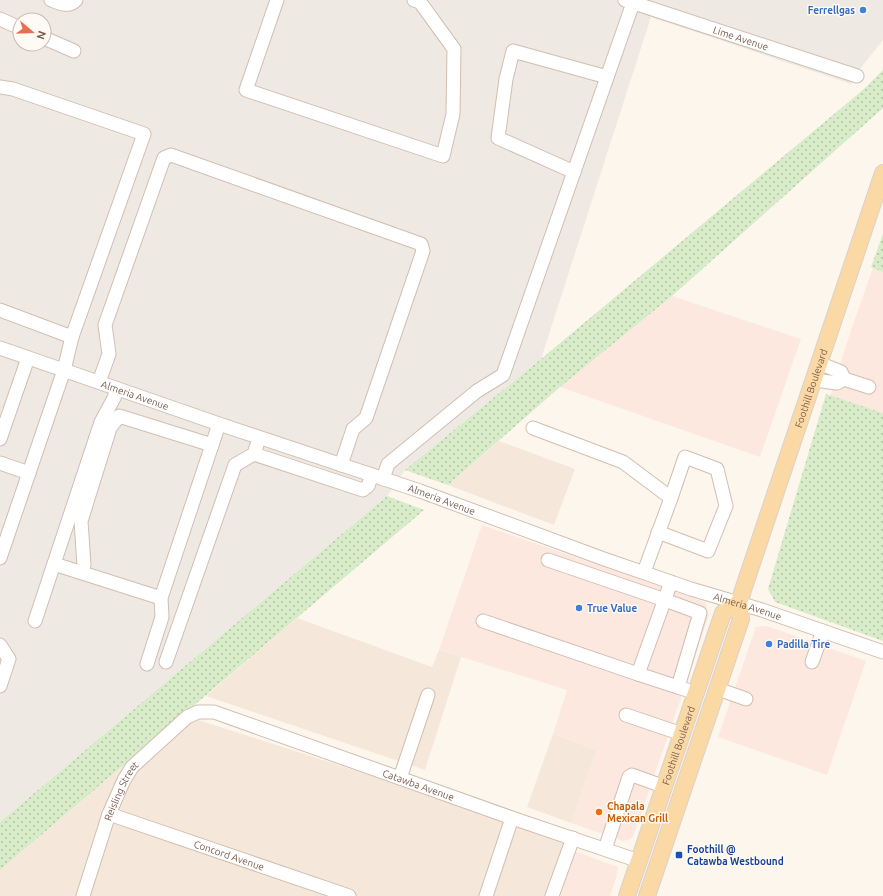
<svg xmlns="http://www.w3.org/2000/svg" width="883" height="896" font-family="Ubuntu,sans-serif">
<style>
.residential{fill:#f5e8da}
.commercial{fill:#fde8e0}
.industrial{fill:#efe9e4;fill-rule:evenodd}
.green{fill:url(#green-dots)}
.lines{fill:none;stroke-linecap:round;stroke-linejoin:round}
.minor-casing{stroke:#d1beb0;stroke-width:15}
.major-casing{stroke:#dad1cd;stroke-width:18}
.minor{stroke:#fff;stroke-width:13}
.major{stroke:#fbd9a5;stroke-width:16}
.shop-dot{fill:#3f7fe0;stroke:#fffaf3;stroke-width:1.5}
.food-dot{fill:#e8710a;stroke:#fffaf3;stroke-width:1.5}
.transit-dot{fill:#1a4fb4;stroke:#fffaf3;stroke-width:1.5}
.labels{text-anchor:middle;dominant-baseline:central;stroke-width:3;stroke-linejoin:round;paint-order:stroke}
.shop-label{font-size:10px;font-weight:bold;fill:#366cbe;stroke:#fffaf3;text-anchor:start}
.street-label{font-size:10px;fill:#7a5c4d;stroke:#fffaf3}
.food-label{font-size:10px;font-weight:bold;fill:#c56008;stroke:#fffaf3;text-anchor:start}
.transit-label{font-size:10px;font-weight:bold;fill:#164399;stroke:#fffaf3;text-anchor:start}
</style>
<defs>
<pattern id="green-dots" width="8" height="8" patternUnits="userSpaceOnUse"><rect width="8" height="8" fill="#d8ecc9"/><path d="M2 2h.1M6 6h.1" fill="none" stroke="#b4c2a5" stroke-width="1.8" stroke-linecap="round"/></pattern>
</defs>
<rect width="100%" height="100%" fill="#fdf6ec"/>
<!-- residential -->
<path class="residential" d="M499,441L575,469L554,525L448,485Z
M297,618L432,667L439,650L461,657L425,770L206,696Z
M183,715L357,771L532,832L565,843L556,896H0V870Z
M553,734L597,750L571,823L527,807Z"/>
<!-- commercial -->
<path class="commercial" d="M873,268L883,272V413L830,396L851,330Z
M672,296L801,339L760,457L560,387Z
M482,525L705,602L709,615L679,704L633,837L628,840L623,841L571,823L597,750L553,734L567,690L439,650Z
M767,626L866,661L827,775L718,737L756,627Z
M571,850L618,867L616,878L610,896H556Z"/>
<!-- industrial -->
<path class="industrial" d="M0,0H883V40L859,70L851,84L651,17L541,359L405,470L387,496L0,822ZM20,20H44V44H20Z"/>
<!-- green -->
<path class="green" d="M883,70V108L672,296L560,387L448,485L405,470L541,359L864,89Z
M883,234V272L871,267Z
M826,394L883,413V641L775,602L768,589Z
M387,496L424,510L0,870V822Z"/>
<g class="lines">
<!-- minor casing -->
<g class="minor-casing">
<g id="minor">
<path d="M51,0C59,3 69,8 76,0"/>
<path d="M277,0L246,90L443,156L453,114L454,49L420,2L414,0"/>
<path id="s1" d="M625,0L857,76"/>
<path d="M0,19L20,28"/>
<path d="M44,38L74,51"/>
<path d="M0,87L13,89L144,134L72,337L0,310"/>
<path d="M574,172L498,138L506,79L513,51L607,77"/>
<path id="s2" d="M0,348L219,424L420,491L604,559L691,589L762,610L883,652"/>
<path d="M844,379L869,387"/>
<path d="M814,380L837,383L844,379L841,372L819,363"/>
<path d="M99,382L109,354L105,325L164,158L171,155L421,244L423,251L366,418L353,429L341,465"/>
<path d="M533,428L623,462L671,498L644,572"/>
<path d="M0,439L28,358"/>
<path d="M254,454L363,490L368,486L372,475"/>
<path d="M0,463L29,473"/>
<path d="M383,479L388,464L477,391L503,375L633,3"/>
<path d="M658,532L708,551L726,506L717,469L685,457L671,498"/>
<path d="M0,558L64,370L72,337"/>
<path d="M548,560L665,600L700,613L678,687L696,693"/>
<path d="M54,564L161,598"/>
<path d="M81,572L84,565L81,521L110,428L119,416L212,445"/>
<path d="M671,582L638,674L678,687"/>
<path d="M35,621L101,422L114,398L117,389"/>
<path d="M483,621L638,674"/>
<path d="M0,645L9,659L0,686"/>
<path d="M166,662L235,465L254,454L259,438"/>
<path d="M812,662L823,631"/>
<path d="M147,664L162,617L161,598L219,424"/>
<path d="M718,689L746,699"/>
<path d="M626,715L682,734"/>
<path d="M400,778L428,695"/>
<path id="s3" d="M109,814L349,896"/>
<path d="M605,849L629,777L632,775L665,787"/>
<path id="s4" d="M83,896L109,814L124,780L132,767L187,717L198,712H214L512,818L639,861"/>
<path d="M486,896L512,818"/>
<path d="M552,896L573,838"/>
</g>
</g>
<!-- major casing -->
<g class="major-casing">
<g id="major">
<path id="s5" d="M627,896L723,613L739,603"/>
<path id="s6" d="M647,896L741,619L739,603L744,587L883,173"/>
</g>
</g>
<!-- minor -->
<use href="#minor" class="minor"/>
<!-- major -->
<use href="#major" class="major"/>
</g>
<!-- markers -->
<g class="shop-dot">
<circle cx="863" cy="10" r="4"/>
<circle cx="579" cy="608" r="4"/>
<circle cx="769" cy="644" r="4"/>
</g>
<circle class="food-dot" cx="599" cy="812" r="4"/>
<rect class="transit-dot" x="675" y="851" width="8" height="8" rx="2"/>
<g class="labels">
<!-- shop labels -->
<g class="shop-label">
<text x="855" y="10" text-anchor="end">Ferrellgas</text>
<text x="587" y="608">True Value</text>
<text x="777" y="644">Padilla Tire</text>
</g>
<!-- street labels -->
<g class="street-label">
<text stroke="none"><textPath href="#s1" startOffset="122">Lime Avenue</textPath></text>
<text stroke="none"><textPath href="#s6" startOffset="535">Foothill Boulevard</textPath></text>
<text stroke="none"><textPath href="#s2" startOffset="143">Almeria Avenue</textPath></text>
<text stroke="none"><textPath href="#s2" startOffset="467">Almeria Avenue</textPath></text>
<text stroke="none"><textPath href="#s2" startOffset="791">Almeria Avenue</textPath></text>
<text stroke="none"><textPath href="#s5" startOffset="159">Foothill Boulevard</textPath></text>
<text stroke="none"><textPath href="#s4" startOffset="458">Catawba Avenue</textPath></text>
<text stroke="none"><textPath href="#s4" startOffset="112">Reisling Street</textPath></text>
<text stroke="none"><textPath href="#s3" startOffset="127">Concord Avenue</textPath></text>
</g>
<!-- food labels -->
<g class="food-label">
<text x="607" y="806">Chapala<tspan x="607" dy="12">Mexican Grill</tspan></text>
</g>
<!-- transit labels -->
<g class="transit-label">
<text x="687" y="849">Foothill @<tspan x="687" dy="12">Catawba Westbound</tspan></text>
</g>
</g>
<!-- north arrow -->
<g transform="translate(32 32) rotate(109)"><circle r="19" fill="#fffaf3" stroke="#cabbb1"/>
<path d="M0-3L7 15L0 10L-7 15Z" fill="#e76f51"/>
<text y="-6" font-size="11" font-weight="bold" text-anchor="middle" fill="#7a5c4d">N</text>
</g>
</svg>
